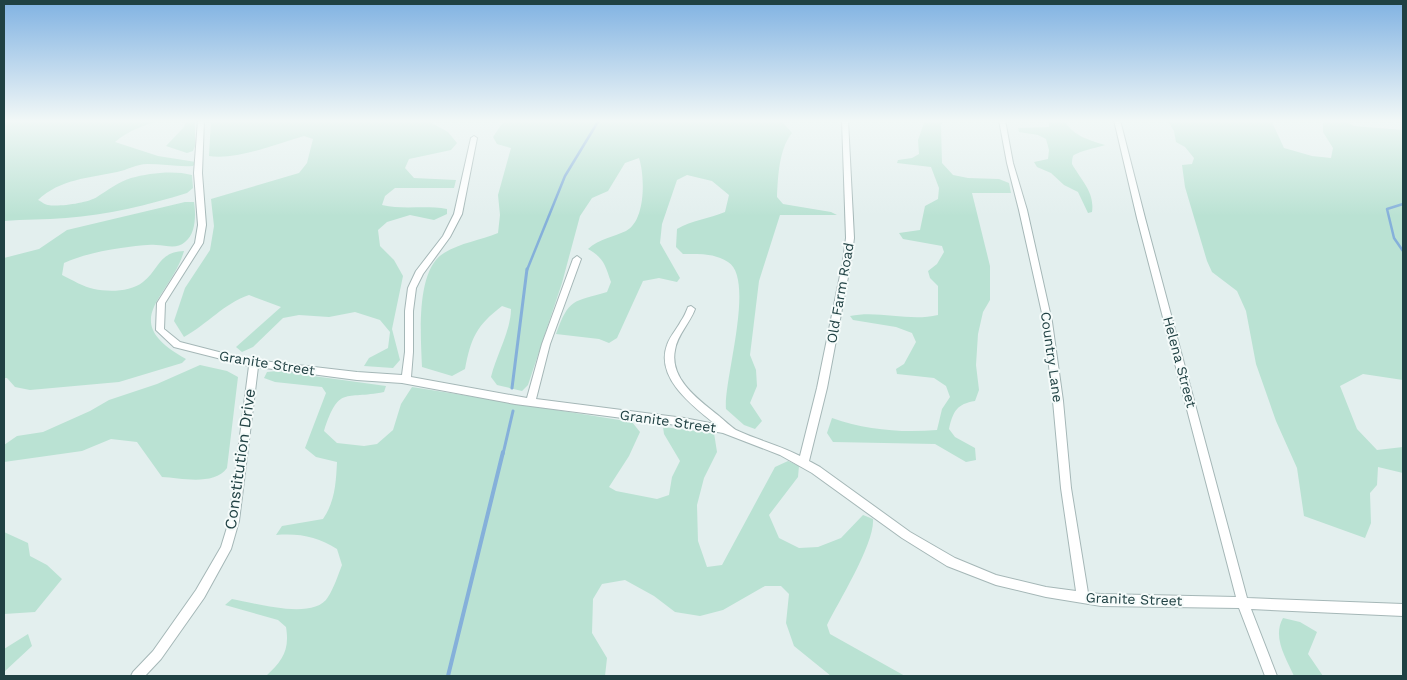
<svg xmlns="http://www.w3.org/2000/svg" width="1407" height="680" font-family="'Work Sans',sans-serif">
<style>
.green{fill:#bae2d3}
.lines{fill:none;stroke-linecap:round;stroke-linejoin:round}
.stream-far2{stroke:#85b0da;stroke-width:2.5}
.stream-far1{stroke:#85b0da;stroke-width:3}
.stream{stroke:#85b0da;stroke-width:4}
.street-casing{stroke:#a5b7b7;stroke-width:2}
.street{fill:#fff;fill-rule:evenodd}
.labels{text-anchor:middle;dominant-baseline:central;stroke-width:4;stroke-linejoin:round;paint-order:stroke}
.street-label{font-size:14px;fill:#204143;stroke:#f5fbfa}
.near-street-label{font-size:16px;fill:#204143;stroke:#f5fbfa}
</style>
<rect width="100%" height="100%" fill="#e3efee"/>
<!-- green -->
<path class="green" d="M4,120H162C145,125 129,130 115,142L158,156L196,162L193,166C178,167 163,164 147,164C137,164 127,170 117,172C89,178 60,179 38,200C41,201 45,205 48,205C59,207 88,203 97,197C108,190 118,182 131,178C149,173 174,170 192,175L193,188L187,193C148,205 107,215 66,218C45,220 24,219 4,221Z
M181,120H195V146L193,151L187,153L166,146L184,127L186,121Z
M211,120H426L448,132L457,143L451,150L409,159L405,168L414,178L456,180L454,188H395L385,196L382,205C403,210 425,205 447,209V214L434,220L410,215L387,222L378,230L380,246L394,260L403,276L392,329L400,360L393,368L364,366L369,358L388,348L390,332L380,320L355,312L329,317L299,315L283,318L253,347L242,352L236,347L281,307L249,295C223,304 209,323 184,337L174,321L185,288L210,250L214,226L211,199L299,173L307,163L313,139L304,136C276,144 238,160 209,156Z
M506,120H781L792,133C779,149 778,176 777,197L783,204L831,212L837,215H780L759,281L750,355L756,370L757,386L750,403L762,421L755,429L744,425L726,409C723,382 756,279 728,262C714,253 699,254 683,254L676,247L677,229C692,220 709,219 725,212L729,195L712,181L687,175L677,180L662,224L660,243L680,278L677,282L659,278L643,281L617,338L609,343L599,339L556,334C569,298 573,302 607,292L611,282C605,265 604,258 588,249C599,239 613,237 626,231C646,221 645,176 639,158L625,163L608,191L592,198L580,216L562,283L528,385L522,391L497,385L491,377C496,356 511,330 511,309L502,306C476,326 471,338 465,369L452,376L422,367C421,338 415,270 444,253C460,243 481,240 498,233L500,215L498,195L511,148L497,144L493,137L501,125Z
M925,120H944L941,125L942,163L953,175L968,178L999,179L1009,183L1011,193H972L990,266V300L983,312L978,334L976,365L979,390L975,401C957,404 953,411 949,429L955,437L975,448L976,460L966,462L935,444L833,442L827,433L832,418C866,430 902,433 937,430L942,409L950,397L946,386L934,378L897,374L896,369L904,364L916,342L912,333L896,327L853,320L850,316C879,310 909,322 938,315V286L930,278L928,271L937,264L944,252L942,246L903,239L899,233L920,230L925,206L938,199L939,188L931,167L897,163L898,160L912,158L919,154L918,140Z
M1049,120H1064C1073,136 1089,140 1105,145C1099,147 1076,152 1073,156C1072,159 1072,162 1072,164C1081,180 1095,192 1092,212L1088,213L1078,192L1064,185L1051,173L1037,167L1034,162L1048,159L1049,150L1046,139L1038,135L1019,132L1018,128L1049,127Z
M1167,120H1271L1284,148L1312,156L1331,158L1333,148L1323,132V120H1344L1354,126L1403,130V380L1363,374L1340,386L1357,429L1377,450L1403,447V473L1378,467L1377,485L1370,493L1371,523L1365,538L1304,516L1297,468L1276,421L1256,364L1246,311L1237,291L1212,272L1207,261L1185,187L1182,165L1192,164L1194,158L1185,147L1176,142L1174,131Z
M185,202H194C196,214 196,234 185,242C176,250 166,245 156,245C144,244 132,247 121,248C101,251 82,255 64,263L62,275C72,280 84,287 94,289C108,292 131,292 143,282C159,270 158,252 184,251C170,299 116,320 186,359L182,363L119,382L30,390L15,387L7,378H4V258L39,249L67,230Z
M200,365L227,371L238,377L227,468C214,486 181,478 162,477L137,442L111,439L82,451L4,462V445L17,436L43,432L90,411L109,400L157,384Z
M277,371L386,386L384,392C344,400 339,385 324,431L337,443L364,446L377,444L393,430L401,404L412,387L632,422L640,432L629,456L609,487L616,491L657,499L669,495L672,477L680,461L664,434L663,427L714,433L717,452L704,478L697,505L698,541L707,567L722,565L775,467L788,461L799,466L798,477L769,515L779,538L799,548L818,547L841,538L863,515L873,519C875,543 839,601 827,625L830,634L905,676H831L794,646L786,623L789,594L781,586H765L723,610L700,616L675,612L654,596L625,580L602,584L593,599L592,633L607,658L605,676H266C282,661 290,651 286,627L278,620L225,605L232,599C255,603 314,621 328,597C334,588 338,575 342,565L337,549C318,537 300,533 276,535L282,526L323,519C335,502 336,482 337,462L316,457L305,448L326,393L322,387L275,382L264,378L267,372Z
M4,532L28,543L30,556L47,565L62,579L35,612L4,614Z
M1283,618L1300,622L1317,632L1308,654L1323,676H1294C1286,658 1272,637 1283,618Z
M28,634L32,646L4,672V649Z"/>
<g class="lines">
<!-- stream-far2 -->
<path class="stream-far2" d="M1403,204L1387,209L1394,238L1403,251
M527,270L565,176L599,120"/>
<!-- stream-far1 -->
<path class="stream-far1" d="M512,388L527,269
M503,454L513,411"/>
<!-- stream -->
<path class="stream" d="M448,676L503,452"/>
<!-- street casing -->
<g class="street-casing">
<path id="street" d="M198,120H204L202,173L206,225L203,243L165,303L164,329L180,342L246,359L357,372L402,375L405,352V311L408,288L416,271L443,236L454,214L471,138L474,136L477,138L462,214L450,237L423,274L416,288L413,311V352L411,377L527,398L542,344L573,259L577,256L581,259L550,344L536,399L684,418L715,424C693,406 655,378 667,345C670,336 677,329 681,321C684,317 686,312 688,307L691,306L695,309C690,323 677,335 675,350C669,379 699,400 719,416C724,420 731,427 736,430C757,440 779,445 800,456L817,388L843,261L846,238L842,120H848L854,238L851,261L827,388L809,461L820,467L910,532L955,558L996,575L1046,587L1076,591L1061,488L1053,401L1044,322L1019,210L1007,163L999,120H1005L1013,163L1027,210L1052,322L1063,401L1071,488L1088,593L1101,594L1236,597L1137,218L1114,120H1120L1145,218L1247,598L1403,604V616L1251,609L1277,676H1265L1239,608L1101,606L1046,597L996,585L947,566L902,538L812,473L780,455L723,433L684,426L515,404L402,383L357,380L258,367L239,521L231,549L204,598L161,659L145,676H131L133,672L153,651L196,590L221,547L229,521L249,366L174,347L156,330L157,303L195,243L198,225L194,173Z"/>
</g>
<!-- street -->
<use href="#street" class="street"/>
</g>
<!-- sky -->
<linearGradient id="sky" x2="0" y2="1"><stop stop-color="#80b2e2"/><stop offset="0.56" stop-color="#f2f8f7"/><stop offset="1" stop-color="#f2f8f7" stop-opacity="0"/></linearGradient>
<rect width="1407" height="216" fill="url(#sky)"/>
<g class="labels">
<!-- street labels -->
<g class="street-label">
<text transform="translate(840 293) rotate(-80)">Old Farm Road</text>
<text transform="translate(1052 357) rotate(82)">Country Lane</text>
<text transform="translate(1180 362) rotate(75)">Helena Street</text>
<text transform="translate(267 363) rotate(9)">Granite Street</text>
<text transform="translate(668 421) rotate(8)">Granite Street</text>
<text transform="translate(1134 599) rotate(2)">Granite Street</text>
</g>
<!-- near-street labels -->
<g class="near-street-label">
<text transform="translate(240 459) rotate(-82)">Constitution Drive</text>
</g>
</g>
<!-- border -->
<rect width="1407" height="680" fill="none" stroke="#204143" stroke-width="10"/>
</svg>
